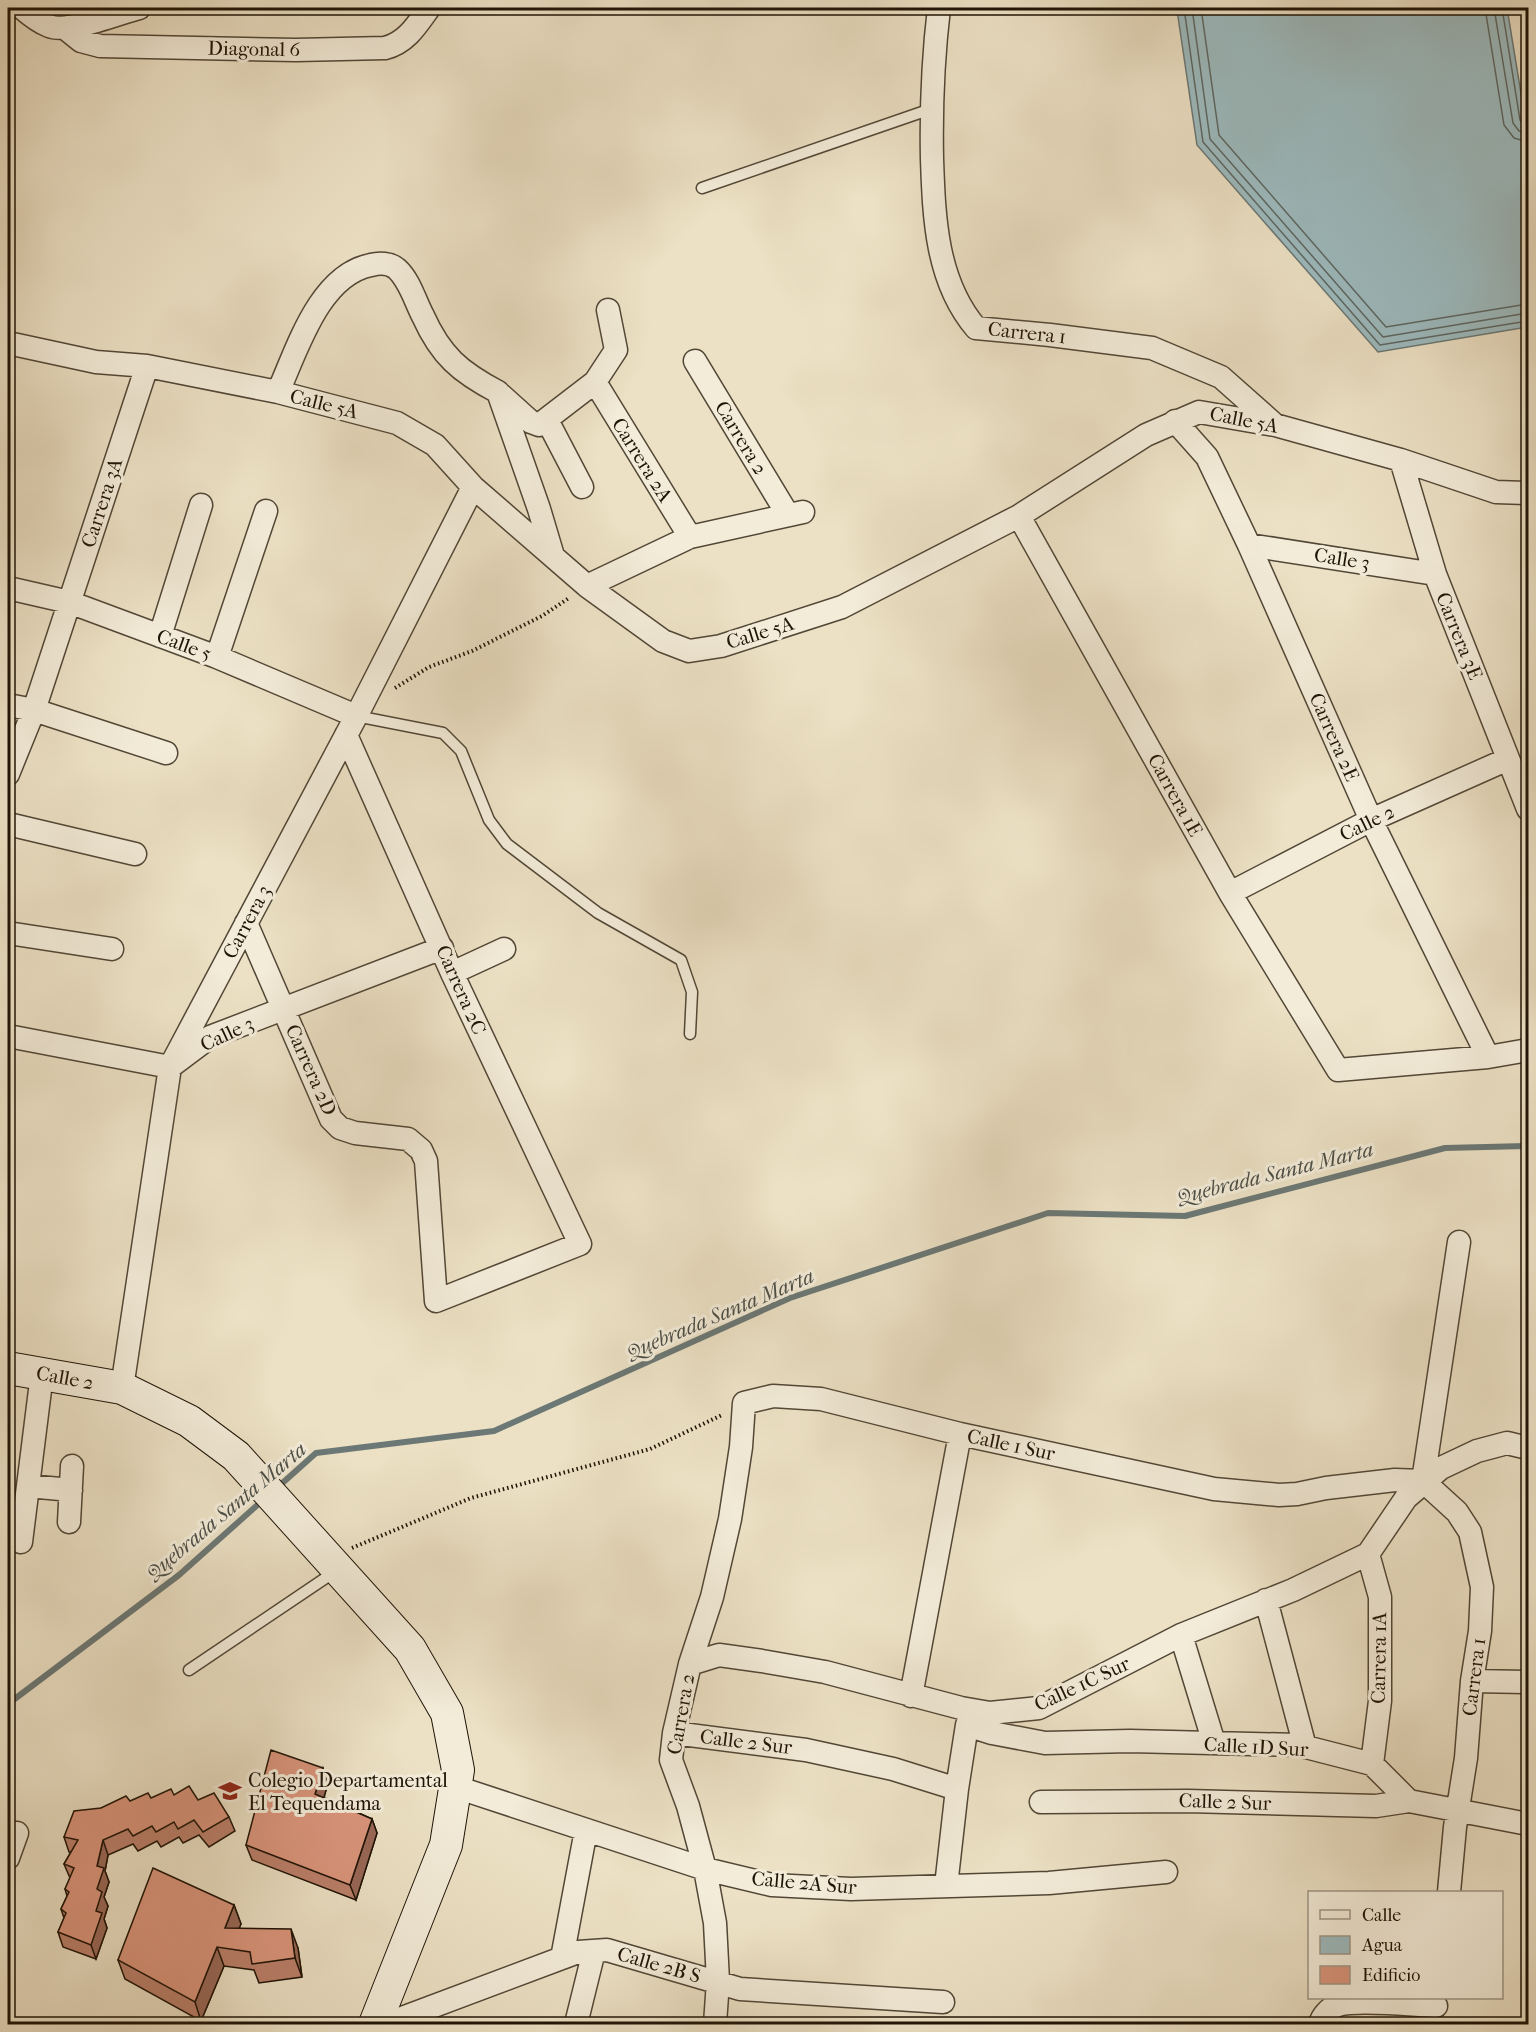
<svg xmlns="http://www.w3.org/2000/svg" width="1536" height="2032" font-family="'IM FELL French Canon',serif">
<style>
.water{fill:#9dbbbf;stroke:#6b7875;stroke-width:1.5}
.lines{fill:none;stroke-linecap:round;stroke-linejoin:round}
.shore{stroke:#5e6863;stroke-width:1.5}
.stream{stroke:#6b7875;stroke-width:6}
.service-casing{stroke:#524736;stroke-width:13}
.minor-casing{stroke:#524736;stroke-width:25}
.secondary-casing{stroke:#1f1407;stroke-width:34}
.path{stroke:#1f1407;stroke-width:4;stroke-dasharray:1.5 3;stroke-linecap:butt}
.service{stroke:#f3ecd9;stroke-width:10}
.minor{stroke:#f3ecd9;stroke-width:22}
.secondary{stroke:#f3ecd9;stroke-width:32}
.wall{fill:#bb806b;stroke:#1f1407;stroke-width:1.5}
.shaded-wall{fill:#996857;stroke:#1f1407;stroke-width:1.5}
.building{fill:#da957c;stroke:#1f1407;stroke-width:1.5}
.labels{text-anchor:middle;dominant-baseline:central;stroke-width:6;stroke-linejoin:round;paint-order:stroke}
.street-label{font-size:20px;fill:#1f1407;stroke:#f3ecd9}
.poi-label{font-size:20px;fill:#1f1407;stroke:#f3ecd9;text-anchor:start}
.water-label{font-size:21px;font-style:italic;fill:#4b4e47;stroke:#f3ecd9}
</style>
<rect width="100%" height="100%" fill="#ece1c5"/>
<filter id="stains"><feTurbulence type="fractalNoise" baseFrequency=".00333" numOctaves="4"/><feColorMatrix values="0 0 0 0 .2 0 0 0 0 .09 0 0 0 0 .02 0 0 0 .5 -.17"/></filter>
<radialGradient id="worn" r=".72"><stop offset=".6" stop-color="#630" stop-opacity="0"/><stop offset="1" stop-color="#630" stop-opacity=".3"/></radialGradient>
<!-- water -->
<path class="water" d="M1195,8H1507L1528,136V327L1378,352L1197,145L1177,10Z"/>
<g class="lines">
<!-- shore -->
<path class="shore" d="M1184,8L1203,142L1380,345L1528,321
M1192,8L1210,139L1383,337L1528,313
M1201,8L1219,135L1386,327L1528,304
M1485,8L1504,125L1514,138L1528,142
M1494,8L1513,123L1519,131L1528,133
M1502,8L1520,120L1523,124L1528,125"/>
<!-- stream -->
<path class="stream" d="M278,1487L316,1453L494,1431L790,1298L1048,1213L1185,1216L1445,1148L1528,1146
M8,1704L179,1575L263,1500"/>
<!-- service casing -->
<g class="service-casing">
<path id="service" d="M702,188L931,109
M356,716L443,733L461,751L489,820L507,844L598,913L681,960L692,992L690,1034
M189,1670L336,1571"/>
</g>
<!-- minor casing -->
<g class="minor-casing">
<path id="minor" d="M22,8C30,15 39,22 49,26C68,34 119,13 139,8
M939,8C933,58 931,108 932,159C934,217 936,281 976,328L1050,335L1152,348L1221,377L1275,425
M66,29L81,41L100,46L296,50L385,48C406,43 417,25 429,8
M8,343L96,362L147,366L278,392L397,423L435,445L473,487L587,586L663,641L689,651L721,646L842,607L1019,516L1146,435L1199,412L1275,425L1401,460L1496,492L1528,493
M695,361L788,515
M595,382L690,537
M278,392C297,350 319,275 371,265C379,263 390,263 397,269C410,281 415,301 423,316C441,356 460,372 498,392L539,509L553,556
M501,395L531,422L539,425L595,382L616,350L608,310
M547,420L582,487
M1175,421L1207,457L1249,545L1371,820L1488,1057
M1401,460L1435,574L1528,809
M1019,516L1230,893L1338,1070L1488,1057L1528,1050
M1249,545L1435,574
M587,586L690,537L803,512
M8,588L69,602L217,657L356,716
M160,636L201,505
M217,657L266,511
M8,705L34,710L166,753
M8,774L34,710L147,366
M8,824L135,854
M1230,893L1371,820L1508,759
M246,923L331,1119L340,1128L355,1133L408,1139L421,1150L426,1161L436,1301L580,1244L452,973L346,735
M8,933L112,949
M452,973L504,949
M8,1036L170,1067L210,1037L442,948
M122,1388L170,1067L361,707L473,487
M1423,1481L1457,1512L1470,1532L1482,1587L1480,1631L1472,1681L1466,1758L1455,1827L1449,1892
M1423,1481L1459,1242
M28,1486L71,1490
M69,1522L72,1466
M21,1542L42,1374
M1368,1554L1380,1597V1701L1372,1764
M1266,1600L1305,1747
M1181,1635L1214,1743
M690,1664L719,1655L762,1661L825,1672L961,1708L990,1713L1039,1708L1181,1635L1293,1590L1368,1554L1406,1498L1441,1468L1477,1451L1507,1443L1528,1448
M1472,1681L1528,1682
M911,1696L960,1434
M967,1725L992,1733L1045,1743L1130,1741L1298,1745L1372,1764L1409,1801L1528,1824
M674,1733L806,1750L893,1769L957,1789
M456,1787L705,1869L772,1885L851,1889L1049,1883L1166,1872
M1041,1802L1188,1801L1376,1806L1409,1801
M8,1833H17L8,1858
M946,1886L957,1789L967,1725L972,1712
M562,1958L586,1830
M386,2024L578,1952L607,1950L740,1989L943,2002
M576,2024L594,1951
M715,2024L718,1981L715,1923L705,1869L688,1806L671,1760L674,1733L690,1664L712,1597L730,1519L741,1447L744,1403L773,1396L821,1399L960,1434L1214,1489L1279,1495L1297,1494L1326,1488L1395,1480L1423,1481
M1320,2024C1322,2016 1329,2008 1338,2005C1358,1999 1413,2005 1436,2006"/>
</g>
<!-- secondary casing -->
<g class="secondary-casing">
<path id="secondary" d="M8,1368L122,1388L189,1421L236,1456L410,1649L447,1713L458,1770L446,1845L375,2024"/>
</g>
<!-- path -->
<path class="path" d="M395,688L429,667L472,651L542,616L569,598
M352,1548L471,1498L650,1449L722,1415"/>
<!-- service -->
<use href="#service" class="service"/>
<!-- minor -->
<use href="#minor" class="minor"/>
<!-- secondary -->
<use href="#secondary" class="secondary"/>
</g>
<!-- wall -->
<path class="wall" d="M328,1783L324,1797L372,1819L377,1833L356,1900L252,1860L246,1845Z
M174,1795L198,1800L229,1817L235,1831L209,1847L199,1835L183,1843L179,1837L161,1847L157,1841L138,1851L133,1844L108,1855L105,1871L109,1882L104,1897L108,1906L104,1919L107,1928L96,1959L63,1947L58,1932L64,1918L61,1909L67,1896L65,1889L70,1878L64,1864L71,1852H69L64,1837L101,1808L130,1801Z
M234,1905L241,1924L239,1928L298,1948L302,1977L259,1983L254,1970L224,1966L201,2021L125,1979L118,1960Z"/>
<!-- shaded-wall -->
<path class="shaded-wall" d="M323,1768L328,1783L321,1808L315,1794Z
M372,1819L377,1833L356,1900L350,1885Z
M103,1840L108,1855L105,1871L109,1882L104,1897L108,1906L104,1919L107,1928L96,1959L91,1945L96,1911L97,1866Z
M234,1905L241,1924L231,1947L225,1928Z
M291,1929L298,1948L302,1977L295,1958Z
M217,1947L224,1966L201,2021L195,2002Z"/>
<!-- building -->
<path class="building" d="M271,1750L323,1768L315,1794L372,1819L350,1885L246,1845Z
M189,1786L198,1800L214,1793L229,1817L203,1832L194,1820L178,1829L174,1822L156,1832L152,1826L133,1836L128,1829L103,1840L97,1866L104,1868L97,1889L102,1892L96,1911L102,1913L91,1945L58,1932L66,1913L61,1909L69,1892L65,1889L74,1868L64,1864L78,1840L64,1837L74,1811L101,1808L126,1796L130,1801L148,1793L151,1798L171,1789L174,1795Z
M153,1868L234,1905L225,1928L291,1929L295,1958L252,1964L250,1952L217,1947L195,2002L118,1960Z"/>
<!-- icons -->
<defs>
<g id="school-bare" transform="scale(1.8)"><path d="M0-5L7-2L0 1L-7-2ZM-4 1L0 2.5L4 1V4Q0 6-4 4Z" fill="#8f2418" stroke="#f3ecd9" stroke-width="2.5" paint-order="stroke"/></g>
</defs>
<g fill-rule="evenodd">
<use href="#school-bare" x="230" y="1791"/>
</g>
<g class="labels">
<!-- street labels -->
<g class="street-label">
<text transform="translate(254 49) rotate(1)">Diagonal 6</text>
<text transform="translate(1027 333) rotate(6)">Carrera 1</text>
<text transform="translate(324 404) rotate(14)">Calle 5A</text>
<text transform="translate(1244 420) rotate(11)">Calle 5A</text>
<text transform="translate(741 438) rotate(59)">Carrera 2</text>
<text transform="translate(642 460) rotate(58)">Carrera 2A</text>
<text transform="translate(102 503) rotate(-72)">Carrera 3A</text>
<text transform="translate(1342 559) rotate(9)">Calle 3</text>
<text transform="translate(760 633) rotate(-17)">Calle 5A</text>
<text transform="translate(1459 636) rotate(68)">Carrera 3E</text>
<text transform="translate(184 645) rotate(20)">Calle 5</text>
<text transform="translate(1334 737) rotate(66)">Carrera 2E</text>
<text transform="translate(1175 795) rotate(61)">Carrera 1E</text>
<text transform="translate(1367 823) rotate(-26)">Calle 2</text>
<text transform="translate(247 922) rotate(-62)">Carrera 3</text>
<text transform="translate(461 990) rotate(66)">Carrera 2C</text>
<text transform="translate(227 1034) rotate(-25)">Calle 3</text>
<text transform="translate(311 1070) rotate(66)">Carrera 2D</text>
<text transform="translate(65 1378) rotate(10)">Calle 2</text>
<text transform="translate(1011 1445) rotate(12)">Calle 1 Sur</text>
<text transform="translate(1379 1658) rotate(-89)">Carrera 1A</text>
<text transform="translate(1474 1677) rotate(-83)">Carrera 1</text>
<text transform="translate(1082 1684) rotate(-25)">Calle 1C Sur</text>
<text transform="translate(681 1714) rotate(-80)">Carrera 2</text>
<text transform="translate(746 1742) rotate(7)">Calle 2 Sur</text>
<text transform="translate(1256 1747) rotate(3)">Calle 1D Sur</text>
<text transform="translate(1225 1802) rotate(2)">Calle 2 Sur</text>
<text transform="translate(804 1883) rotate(5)">Calle 2A Sur</text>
<text transform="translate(659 1965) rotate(16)">Calle 2B S</text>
</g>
<!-- poi labels -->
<g class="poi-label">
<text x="248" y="1780">Colegio Departamental<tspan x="248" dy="23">El Tequendama</tspan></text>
</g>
<!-- water labels -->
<g class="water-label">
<text transform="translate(1275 1173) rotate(-14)">Quebrada Santa Marta</text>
<text transform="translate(720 1314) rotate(-23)">Quebrada Santa Marta</text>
<text transform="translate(226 1511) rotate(-40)">Quebrada Santa Marta</text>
</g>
</g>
<!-- margin -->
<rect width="1536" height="2032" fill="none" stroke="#ece1c5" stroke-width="30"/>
<rect x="9" y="9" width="1518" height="2014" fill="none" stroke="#1f1407" stroke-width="3"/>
<rect x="15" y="15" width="1506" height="2002" fill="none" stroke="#1f1407" stroke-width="1.5"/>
<!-- legend -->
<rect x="1308" y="1891" width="195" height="108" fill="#f3ecd9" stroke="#9e9685" stroke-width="1.5"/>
<rect x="1320" y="1910" width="30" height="9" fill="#f3ecd9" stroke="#9e9685" stroke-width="1.5"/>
<text x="1362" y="1921" font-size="18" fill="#1f1407">Calle</text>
<rect x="1320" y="1936" width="30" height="18" fill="#9dbbbf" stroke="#9e9685" stroke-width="1.5"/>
<text x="1362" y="1951" font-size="18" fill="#1f1407">Agua</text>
<rect x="1320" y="1966" width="30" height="18" fill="#da957c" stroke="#9e9685" stroke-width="1.5"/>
<text x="1362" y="1981" font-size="18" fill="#1f1407">Edificio</text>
<rect width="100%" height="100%" filter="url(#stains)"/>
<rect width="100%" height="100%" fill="url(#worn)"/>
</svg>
